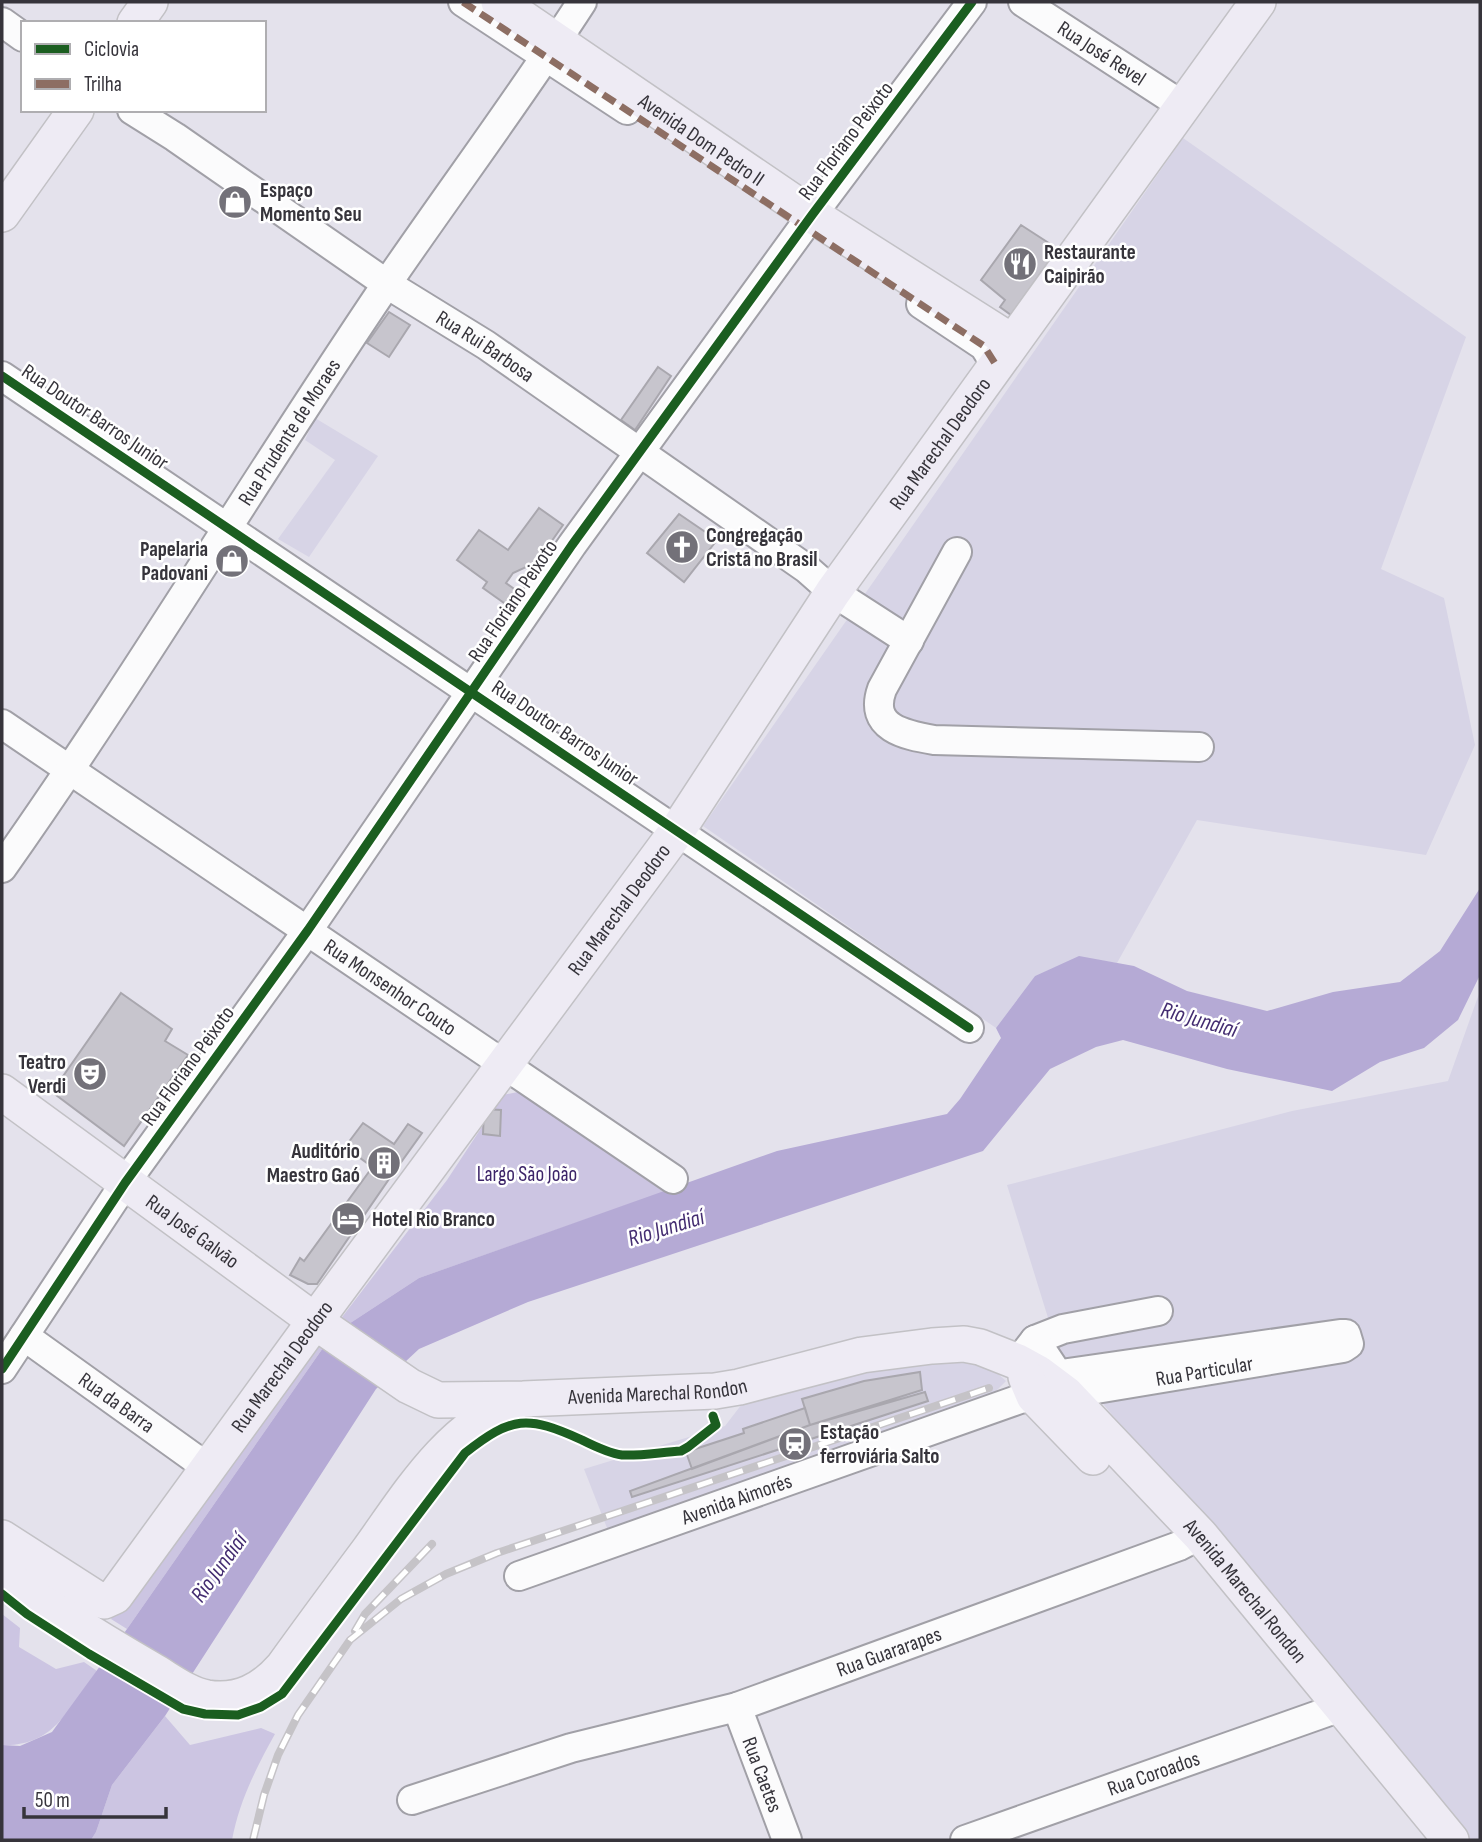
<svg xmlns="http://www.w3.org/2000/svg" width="1482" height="1842" font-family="'Sofia Sans Condensed',sans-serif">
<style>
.built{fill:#d7d4e6}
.green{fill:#ccc5e2}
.water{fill:#b5aad5}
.building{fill:#c7c5cd;stroke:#a9a7ae;stroke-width:2}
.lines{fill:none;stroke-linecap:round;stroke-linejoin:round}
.minor-casing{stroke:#a1a0a7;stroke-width:32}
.major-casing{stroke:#c2c1c5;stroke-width:38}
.minor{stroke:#fbfbfc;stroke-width:28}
.major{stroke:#eeebf4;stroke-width:35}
.rail-casing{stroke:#c5c3c7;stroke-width:8}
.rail{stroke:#fff;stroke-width:5;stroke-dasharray:16;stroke-linecap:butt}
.quiet{stroke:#8d6e63;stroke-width:7;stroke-dasharray:14 7;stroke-linecap:butt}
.cycleway-casing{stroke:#fff;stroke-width:13}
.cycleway{stroke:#1b5e20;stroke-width:9}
.labels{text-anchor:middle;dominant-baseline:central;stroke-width:5;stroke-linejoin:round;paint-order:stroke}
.street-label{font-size:21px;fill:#36343b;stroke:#fff}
.poi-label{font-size:21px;font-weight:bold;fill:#36343b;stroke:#fff;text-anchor:start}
.park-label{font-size:21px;fill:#3c2468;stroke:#fff}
.water-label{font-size:23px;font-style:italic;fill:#442d71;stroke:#fff}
</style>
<rect width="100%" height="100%" fill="#e4e2ec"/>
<!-- built -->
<path class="built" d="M1183,138L1466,337L1381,569L1444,598L1475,745L1426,855L1197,820L1117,963L1079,957L1035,976L996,1028L703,826Z
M315,418L378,456L309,557L278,539L335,460L305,440Z
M1480,991V1840H1462L1341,1697L1057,1347L1007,1185L1292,1111L1448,1081Z
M953,1357L987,1364L1006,1381L994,1393L609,1533L584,1469L725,1426L745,1400L872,1366Z"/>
<!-- green -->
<path class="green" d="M518,1092L664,1192L419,1278L332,1335L127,1629L111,1619L447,1180L503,1095Z
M2,1614L20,1628L19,1647L56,1669L84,1662L97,1671C69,1708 54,1747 2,1745Z
M165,1716L190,1745L261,1728L275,1734C256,1768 239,1802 232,1840H91L96,1832L112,1785Z"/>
<!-- water -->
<path class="water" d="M1480,888V975L1458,1020L1424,1048L1380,1062L1332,1091L1227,1069L1123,1040L1096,1047L1050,1069L983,1151L528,1302L419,1349L376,1389L165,1716L112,1785L96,1832L91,1840H2V1745L20,1746L52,1732L127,1629L332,1335L419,1278L777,1151L947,1114L960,1099L1001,1038L996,1028L1035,976L1079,956L1134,966L1187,991L1267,1011L1333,992L1400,982L1440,951Z"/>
<!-- building -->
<path class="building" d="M1021,225L1058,249L1011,315L1000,307L1005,300L981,280Z
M389,312L410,325L389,357L367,343Z
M658,367L671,376L635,430L621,420Z
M539,508L563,525L537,562L513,573L506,583L517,591L507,605L483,588L487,582L457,560L479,530L508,550Z
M679,514L717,540L684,582L647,553Z
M121,993L172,1029L165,1041L188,1055L124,1146L52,1092Z
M484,1109L501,1110L500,1136L483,1134Z
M363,1123L394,1144L408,1124L422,1133L389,1179L345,1147Z
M371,1169L389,1179L317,1284H308L290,1275L300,1258L304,1261Z
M920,1372L922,1390L810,1425L802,1399L864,1381Z
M925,1392L928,1401L632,1497L630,1491L810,1425Z
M805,1408L810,1425L692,1469L686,1452L744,1433L743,1429Z"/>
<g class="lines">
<!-- minor casing -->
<g class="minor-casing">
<g id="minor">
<path d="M463,2L627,110"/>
<path id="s1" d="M1023,2L1183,106"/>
<path d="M2,22L23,37"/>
<path id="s2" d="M132,110L175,137L387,284L486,345L807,569L833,592L909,641"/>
<path d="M921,304L984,346L996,365"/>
<path d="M2,376L969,1028"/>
<path d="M957,552L882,689C868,728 905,735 934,740L1199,747"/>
<path id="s3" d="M2,724L673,1179"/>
<path id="s4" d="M2,868C136,678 256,477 386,285C451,190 520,98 582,2"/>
<path id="s5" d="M24,1336L208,1468"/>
<path d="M1024,1354L1035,1340L1063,1329L1158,1311"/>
<path d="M2,1369L125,1183L308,930L572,545L812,215L972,2"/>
<path id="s6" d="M519,1576L1020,1399L1034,1396L1066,1394L1343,1348L1349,1344L1346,1334H1340L1061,1374L1057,1373L1035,1340"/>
<path id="s7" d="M737,1707L787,1840"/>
<path id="s8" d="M412,1800L571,1748L737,1707L1179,1546L1200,1535"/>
<path id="s9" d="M965,1840L1341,1707"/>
</g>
</g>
<!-- major casing -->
<g class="major-casing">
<g id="major">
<path id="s10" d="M499,2L812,215L1012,342"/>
<path d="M135,23L150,2"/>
<path d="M2,214L76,110"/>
<path id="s11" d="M2,1092L326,1329L409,1386L438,1400L523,1399L715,1391L739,1387L862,1355L932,1346L964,1344L980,1347L1018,1362L1038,1373L1066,1394L1200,1535L1451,1840"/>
<path d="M1026,1377L1034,1396L1093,1457"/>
<path id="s12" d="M2,1538L97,1599L104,1601L115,1596L315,1321L677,831L833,592L1258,2"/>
<path d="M2,1571C18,1588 38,1600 58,1613C88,1632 119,1651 150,1669C168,1679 186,1694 207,1698C239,1703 263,1690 283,1667C311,1628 340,1589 369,1550C408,1496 448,1428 514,1403"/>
</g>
</g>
<!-- minor -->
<use href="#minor" class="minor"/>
<!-- major -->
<use href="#major" class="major"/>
<!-- rail casing -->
<g class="rail-casing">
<path id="rail" d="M355,1631L365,1614L432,1544
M253,1840L264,1795L278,1755L298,1715L350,1640L401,1599L446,1574L497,1553L989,1388"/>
</g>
<!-- rail -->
<use href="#rail" class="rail"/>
<!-- quiet -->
<path class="quiet" d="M463,2L984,346L996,365"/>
<!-- cycleway casing -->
<g class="cycleway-casing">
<path id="cycleway" d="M2,376L969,1028
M2,1369L125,1183L308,930L572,545L812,215L972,2
M2,1594L27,1614L89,1654L183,1709L205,1714L238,1715L261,1707L282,1694L465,1453C512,1416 527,1415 582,1440C594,1446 608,1453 622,1455C641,1456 662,1452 681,1451L688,1447L716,1425L713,1416"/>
</g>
<!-- cycleway -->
<use href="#cycleway" class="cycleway"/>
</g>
<!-- icons -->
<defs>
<g id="shop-disc" transform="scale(1.75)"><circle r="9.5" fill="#737179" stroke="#fff"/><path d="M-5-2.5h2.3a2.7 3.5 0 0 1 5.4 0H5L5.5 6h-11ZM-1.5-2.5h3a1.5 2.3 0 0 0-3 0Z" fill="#fff"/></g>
<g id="restaurant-disc" transform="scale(1.75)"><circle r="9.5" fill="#737179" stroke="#fff"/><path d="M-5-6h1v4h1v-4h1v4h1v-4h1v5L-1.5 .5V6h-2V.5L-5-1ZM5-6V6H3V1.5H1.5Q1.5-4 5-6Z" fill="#fff"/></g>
<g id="church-disc" transform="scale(1.75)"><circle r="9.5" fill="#737179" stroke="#fff"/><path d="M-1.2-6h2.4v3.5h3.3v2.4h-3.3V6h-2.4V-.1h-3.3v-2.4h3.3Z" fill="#fff"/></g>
<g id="theatre-disc" transform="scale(1.75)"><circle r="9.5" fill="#737179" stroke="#fff"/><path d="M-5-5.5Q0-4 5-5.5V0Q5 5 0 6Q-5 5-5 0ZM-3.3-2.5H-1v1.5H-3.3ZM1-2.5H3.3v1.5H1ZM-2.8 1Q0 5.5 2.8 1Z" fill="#fff"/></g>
<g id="building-disc" transform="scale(1.75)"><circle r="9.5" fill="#737179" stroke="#fff"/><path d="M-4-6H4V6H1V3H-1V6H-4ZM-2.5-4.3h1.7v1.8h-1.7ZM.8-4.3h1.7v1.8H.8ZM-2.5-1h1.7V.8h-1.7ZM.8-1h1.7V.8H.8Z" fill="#fff"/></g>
<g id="hotel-disc" transform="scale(1.75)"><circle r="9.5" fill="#737179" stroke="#fff"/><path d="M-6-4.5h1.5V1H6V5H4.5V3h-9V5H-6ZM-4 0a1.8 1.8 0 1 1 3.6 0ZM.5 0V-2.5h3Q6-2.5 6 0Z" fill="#fff"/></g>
<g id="station-disc" transform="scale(1.75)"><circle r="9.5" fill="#737179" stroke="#fff"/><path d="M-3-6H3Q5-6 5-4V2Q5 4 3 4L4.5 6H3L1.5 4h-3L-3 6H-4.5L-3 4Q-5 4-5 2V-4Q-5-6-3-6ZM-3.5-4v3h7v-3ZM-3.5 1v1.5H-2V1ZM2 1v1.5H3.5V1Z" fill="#fff"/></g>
</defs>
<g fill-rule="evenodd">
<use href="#shop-disc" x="235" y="202"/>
<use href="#restaurant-disc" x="1020" y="264"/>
<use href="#church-disc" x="682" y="547"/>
<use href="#shop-disc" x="232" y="561"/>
<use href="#theatre-disc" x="90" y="1074"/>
<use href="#building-disc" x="384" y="1163"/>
<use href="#hotel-disc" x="348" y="1219"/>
<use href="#station-disc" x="795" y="1444"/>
</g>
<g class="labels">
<!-- street labels -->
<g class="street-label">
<text stroke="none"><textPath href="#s1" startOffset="94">Rua José Revel</textPath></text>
<text stroke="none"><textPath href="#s10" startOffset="245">Avenida Dom Pedro II</textPath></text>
<text transform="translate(846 141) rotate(-53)">Rua Floriano Peixoto</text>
<text stroke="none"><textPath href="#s2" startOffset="425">Rua Rui Barbosa</textPath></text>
<text transform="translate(95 417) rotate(34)">Rua Doutor Barros Junior</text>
<text stroke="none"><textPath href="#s4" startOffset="522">Rua Prudente de Moraes</textPath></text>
<text stroke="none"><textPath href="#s12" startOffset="1550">Rua Marechal Deodoro</textPath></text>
<text transform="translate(513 601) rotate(-56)">Rua Floriano Peixoto</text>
<text transform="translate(565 733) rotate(34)">Rua Doutor Barros Junior</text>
<text stroke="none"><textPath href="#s12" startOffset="984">Rua Marechal Deodoro</textPath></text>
<text stroke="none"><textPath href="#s3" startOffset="469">Rua Monsenhor Couto</textPath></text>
<text transform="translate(188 1066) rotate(-54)">Rua Floriano Peixoto</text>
<text stroke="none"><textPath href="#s11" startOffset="236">Rua José Galvão</textPath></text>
<text stroke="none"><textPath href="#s12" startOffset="416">Rua Marechal Deodoro</textPath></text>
<text stroke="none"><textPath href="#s6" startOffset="718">Rua Particular</textPath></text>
<text stroke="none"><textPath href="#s11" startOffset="754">Avenida Marechal Rondon</textPath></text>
<text stroke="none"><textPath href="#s5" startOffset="114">Rua da Barra</textPath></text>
<text stroke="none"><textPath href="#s6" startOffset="231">Avenida Aimorés</textPath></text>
<text stroke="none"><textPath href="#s11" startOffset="1447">Avenida Marechal Rondon</textPath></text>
<text stroke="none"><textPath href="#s8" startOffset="500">Rua Guararapes</textPath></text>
<text stroke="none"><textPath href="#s7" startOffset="72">Rua Caetes</textPath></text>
<text stroke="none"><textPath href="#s9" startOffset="200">Rua Coroados</textPath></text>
</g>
<!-- poi labels -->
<g class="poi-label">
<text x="260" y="190">Espaço<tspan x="260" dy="24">Momento Seu</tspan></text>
<text x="1044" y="252">Restaurante<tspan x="1044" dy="24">Caipirão</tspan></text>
<text x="706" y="535">Congregação<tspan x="706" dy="24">Cristã no Brasil</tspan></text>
<text x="208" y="549" text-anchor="end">Papelaria<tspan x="208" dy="24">Padovani</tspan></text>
<text x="66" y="1062" text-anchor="end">Teatro<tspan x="66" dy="24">Verdi</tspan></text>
<text x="360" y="1151" text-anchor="end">Auditório<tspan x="360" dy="24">Maestro Gaó</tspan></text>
<text x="372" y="1219">Hotel Rio Branco</text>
<text x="820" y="1432">Estação<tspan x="820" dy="24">ferroviária Salto</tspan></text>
</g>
<!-- park labels -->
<g class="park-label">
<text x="527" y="1174">Largo São João</text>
</g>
<!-- water labels -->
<g class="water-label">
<text transform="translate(1199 1020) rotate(16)">Rio Jundiaí</text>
<text transform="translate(666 1228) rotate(-17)">Rio Jundiaí</text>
<text transform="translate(219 1568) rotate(-54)">Rio Jundiaí</text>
</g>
</g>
<!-- border -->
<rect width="1482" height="1842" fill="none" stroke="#36343b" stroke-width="7"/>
<!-- legend -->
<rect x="21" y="21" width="245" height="91" fill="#ffffff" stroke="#afaeb1" stroke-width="2"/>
<rect x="35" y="44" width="35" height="10" fill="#1b5e20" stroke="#afaeb1" stroke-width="2"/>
<text x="84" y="56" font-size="21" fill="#36343b">Ciclovia</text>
<rect x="35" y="79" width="35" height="10" fill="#8d6e63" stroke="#afaeb1" stroke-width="2"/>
<text x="84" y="91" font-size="21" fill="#36343b">Trilha</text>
<!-- scale -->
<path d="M24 1807v10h142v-10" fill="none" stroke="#36343b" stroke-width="3.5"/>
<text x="35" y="1807" font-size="21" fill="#36343b" stroke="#ffffff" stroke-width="5" paint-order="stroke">50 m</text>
</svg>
